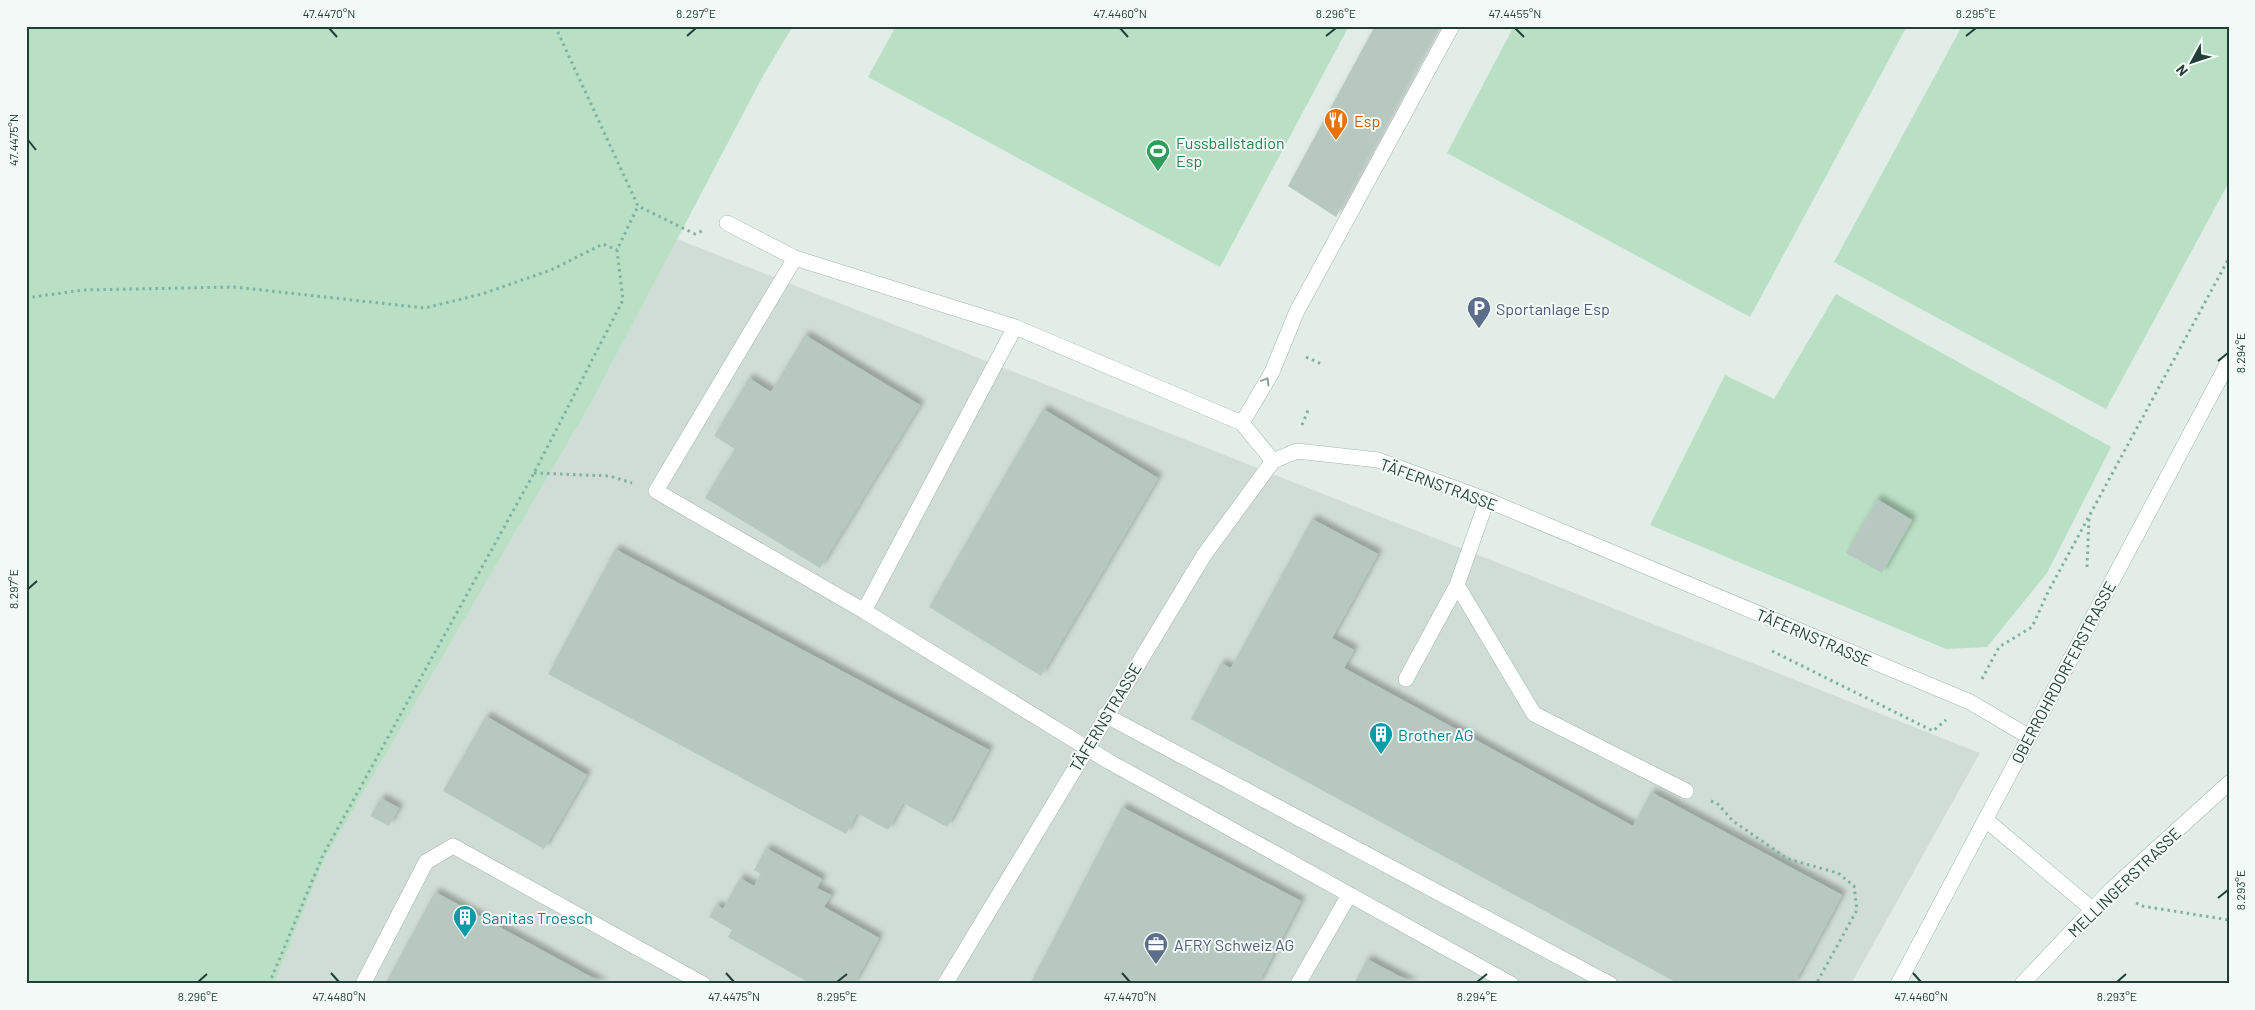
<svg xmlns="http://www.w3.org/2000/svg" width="2255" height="1010" font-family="Barlow,sans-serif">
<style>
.built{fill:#d0ddd7}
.green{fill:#b9dfc4}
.building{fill:#b7c8c1;filter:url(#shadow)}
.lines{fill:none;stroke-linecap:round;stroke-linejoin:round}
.lane-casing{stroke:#a4b5af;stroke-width:16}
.street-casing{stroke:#a4b5af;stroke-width:16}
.secondary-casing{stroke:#9fb9b0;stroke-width:16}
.path{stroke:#80b2a3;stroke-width:3;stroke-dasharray:2.5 4;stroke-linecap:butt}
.lane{stroke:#fff;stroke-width:15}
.street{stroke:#fff;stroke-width:15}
.secondary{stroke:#fff;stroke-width:15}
.oneway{stroke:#909f9b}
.ticks{fill:none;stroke:#213f37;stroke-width:2}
.labels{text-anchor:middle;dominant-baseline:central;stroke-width:4;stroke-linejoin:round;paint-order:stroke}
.food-label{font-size:16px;fill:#c56008;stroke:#f3f9f6;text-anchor:start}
.leisure-label{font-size:16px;fill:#27864d;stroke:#f3f9f6;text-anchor:start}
.service-label{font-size:16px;fill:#4e5e75;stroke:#f3f9f6;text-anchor:start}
.street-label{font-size:16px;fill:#213f37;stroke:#f3f9f6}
.culture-label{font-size:16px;fill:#0d838f;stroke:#f3f9f6;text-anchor:start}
.neatline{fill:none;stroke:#213f37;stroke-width:2}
.ticks-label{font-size:12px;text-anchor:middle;fill:#213f37}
</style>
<defs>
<filter id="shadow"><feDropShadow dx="4.5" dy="-4.5" stdDeviation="2.5" flood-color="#0004"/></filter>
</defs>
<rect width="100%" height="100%" fill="#e2ede8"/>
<!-- built -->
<path class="built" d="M677,239L1980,753L1851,984H274L325,858L591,403Z"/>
<!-- green -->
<path class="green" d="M26,26H793L764,74L591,403L325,858L274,984H26Z
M896,26H1349L1220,267L868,77Z
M1514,26H1907L1750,317L1447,153Z
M1962,26H2229V182L2106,409L1834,262Z
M1836,294L2111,447L2047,573L1987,647L1946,649L1650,525L1725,375L1774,399Z"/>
<!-- building -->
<path class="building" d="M1375,26H1439L1336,217L1288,186Z
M805,335L920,405L820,568L705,498L735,449L714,436L749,378L771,392Z
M1043,409L1158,478L1041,676L929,607Z
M1877,499L1912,520L1882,573L1846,553Z
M1312,519L1378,554L1332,638L1354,650L1344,668L1633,826L1651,792L1842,895L1794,984H1679L1191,719L1221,663L1231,668Z
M615,549L989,750L947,827L903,803L888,830L857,813L846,834L548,674Z
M486,716L587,775L544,849L443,791Z
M381,798L399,808L389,826L370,816Z
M1122,807L1301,901L1258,984H1030Z
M766,848L822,879L817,888L831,895L824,907L879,938L854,984H811L728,937L732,930L709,917L716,905L723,909L740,878L754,886L761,874L754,870Z
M435,892L604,984H385Z
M1367,959L1414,984H1354Z"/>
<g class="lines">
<!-- lane casing -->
<g class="lane-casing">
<path id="lane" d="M727,223L795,258L1015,327L1242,423L1273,461
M795,258L656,491L864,611L1108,761L1511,984
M1242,423L1272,372L1297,311L1452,26
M1487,500L1457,585L1534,714L1686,791
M864,611L1015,327
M1406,679L1457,585
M1105,715L1610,984
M363,984L426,862L453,846L703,984
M1298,984L1349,895"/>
</g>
<!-- street casing -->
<g class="street-casing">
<path id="street" d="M945,984L1204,555L1273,461L1297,451L1378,460L1487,500L1970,702L2028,736"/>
</g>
<!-- secondary casing -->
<g class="secondary-casing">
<path id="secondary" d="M1986,820L2092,909
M1898,984L2229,361
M2022,984L2112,889L2229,783"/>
</g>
<!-- path -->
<path class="path" d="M555,26L638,206L695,234L702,231
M26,298L83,290L234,287L425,308L482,294L551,270L603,244L617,250
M1306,357L1324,365
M1302,425L1309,408
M534,473L610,476L632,483
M2087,567L2089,519
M1772,651L1933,731L1946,720
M1982,679L1999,647L2032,627L2048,592L2229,258
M1711,801L1717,803L1733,821L1788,859L1838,873L1854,886L1857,910L1816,984
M2136,903L2142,906L2229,920
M269,984L323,855L534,473L623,300L617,250L638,206"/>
<!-- lane -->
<use href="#lane" class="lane"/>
<!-- street -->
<use href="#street" class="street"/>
<!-- secondary -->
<use href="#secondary" class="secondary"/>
</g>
<!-- one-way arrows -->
<defs><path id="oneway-chevron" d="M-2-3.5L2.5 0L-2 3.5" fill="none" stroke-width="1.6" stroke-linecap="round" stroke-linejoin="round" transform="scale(1.25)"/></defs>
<use class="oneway" href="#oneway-chevron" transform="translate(1266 381) rotate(-59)"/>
<!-- ticks -->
<path class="ticks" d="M329,28L337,37M1120,28L1128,37M1515,28L1524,37M687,36L696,28M1326,36L1336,28M1966,36L1976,28M28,140L36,150M2218,361L2228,353M28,589L37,581M2218,898L2228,890M331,973L339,982M726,973L734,982M1122,973L1130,982M1913,973L1921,982M198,982L207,974M837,982L847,974M1477,982L1487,974M2117,982L2126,974"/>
<!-- icons -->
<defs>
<g id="restaurant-pin" transform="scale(1.25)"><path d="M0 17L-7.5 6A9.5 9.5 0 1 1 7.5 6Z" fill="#e8710a" stroke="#f3f9f6"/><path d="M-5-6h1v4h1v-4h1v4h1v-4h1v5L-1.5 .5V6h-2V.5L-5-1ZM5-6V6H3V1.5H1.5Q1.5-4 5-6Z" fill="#fff"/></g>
<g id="stadium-pin" transform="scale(1.25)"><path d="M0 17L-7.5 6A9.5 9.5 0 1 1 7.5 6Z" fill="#2e9e5b" stroke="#f3f9f6"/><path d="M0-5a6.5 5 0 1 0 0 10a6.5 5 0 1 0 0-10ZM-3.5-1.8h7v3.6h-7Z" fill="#fff"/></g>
<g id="parking-pin" transform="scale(1.25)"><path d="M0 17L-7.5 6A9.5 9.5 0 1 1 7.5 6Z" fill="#5c6f8a" stroke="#f3f9f6"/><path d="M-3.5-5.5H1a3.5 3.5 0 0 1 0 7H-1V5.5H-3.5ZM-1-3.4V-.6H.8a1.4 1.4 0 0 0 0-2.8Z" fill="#fff"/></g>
<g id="building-pin" transform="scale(1.25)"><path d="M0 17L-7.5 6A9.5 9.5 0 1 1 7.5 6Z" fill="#0f9aa8" stroke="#f3f9f6"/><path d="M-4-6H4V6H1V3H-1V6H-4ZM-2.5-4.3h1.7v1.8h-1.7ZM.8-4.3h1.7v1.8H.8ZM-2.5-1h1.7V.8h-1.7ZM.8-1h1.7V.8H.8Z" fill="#fff"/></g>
<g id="office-pin" transform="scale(1.25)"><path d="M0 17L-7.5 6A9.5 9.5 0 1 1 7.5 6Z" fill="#5c6f8a" stroke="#f3f9f6"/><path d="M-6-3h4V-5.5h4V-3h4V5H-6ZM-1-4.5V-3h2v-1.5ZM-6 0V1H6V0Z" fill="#fff"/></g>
</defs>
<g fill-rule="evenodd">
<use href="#restaurant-pin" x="1336" y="120"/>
<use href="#stadium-pin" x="1158" y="151"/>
<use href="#parking-pin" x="1479" y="308"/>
<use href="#building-pin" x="1381" y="734"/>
<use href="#building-pin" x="465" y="917"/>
<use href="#office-pin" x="1156" y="944"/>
</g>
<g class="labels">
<!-- food labels -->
<g class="food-label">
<text x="1354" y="120">Esp</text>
</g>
<!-- leisure labels -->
<g class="leisure-label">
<text x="1176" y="142">Fussballstadion<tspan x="1176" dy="18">Esp</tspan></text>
</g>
<!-- service labels -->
<g class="service-label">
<text x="1496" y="308">Sportanlage Esp</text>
<text x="1174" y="944">AFRY Schweiz AG</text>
</g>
<!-- street labels -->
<g class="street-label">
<text transform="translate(1439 484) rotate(20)">TÄFERNSTRASSE</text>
<text transform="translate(1814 637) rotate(23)">TÄFERNSTRASSE</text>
<text transform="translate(2063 672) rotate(-62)">OBERROHRDORFERSTRASSE</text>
<text transform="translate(1105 717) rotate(-59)">TÄFERNSTRASSE</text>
<text transform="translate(2124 882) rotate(-44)">MELLINGERSTRASSE</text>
</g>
<!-- culture labels -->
<g class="culture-label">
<text x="1398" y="734">Brother AG</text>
<text x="482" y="917">Sanitas Troesch</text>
</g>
</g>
<!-- border -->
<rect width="2255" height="1010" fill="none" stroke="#f3f9f6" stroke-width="55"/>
<!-- north arrow -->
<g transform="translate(2192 62) rotate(230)" stroke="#f3f9f6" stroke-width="4" paint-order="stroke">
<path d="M0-4L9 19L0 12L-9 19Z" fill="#213f37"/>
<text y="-8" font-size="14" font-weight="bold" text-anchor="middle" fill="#213f37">N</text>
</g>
<rect x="28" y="28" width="2200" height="954" class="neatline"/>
<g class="ticks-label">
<text x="329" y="18">47.4470°N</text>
<text x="696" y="18">8.297°E</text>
<text x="1120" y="18">47.4460°N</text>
<text x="1336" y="18">8.296°E</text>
<text x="1515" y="18">47.4455°N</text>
<text x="1976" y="18">8.295°E</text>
<text transform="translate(14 140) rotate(-90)" y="4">47.4475°N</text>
<text transform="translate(2241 353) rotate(-90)" y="4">8.294°E</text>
<text transform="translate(14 589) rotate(-90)" y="4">8.297°E</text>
<text transform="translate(2241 890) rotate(-90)" y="4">8.293°E</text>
<text x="198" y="1001">8.296°E</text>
<text x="339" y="1001">47.4480°N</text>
<text x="734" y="1001">47.4475°N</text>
<text x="837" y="1001">8.295°E</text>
<text x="1130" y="1001">47.4470°N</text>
<text x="1477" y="1001">8.294°E</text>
<text x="1921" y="1001">47.4460°N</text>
<text x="2117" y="1001">8.293°E</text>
</g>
</svg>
